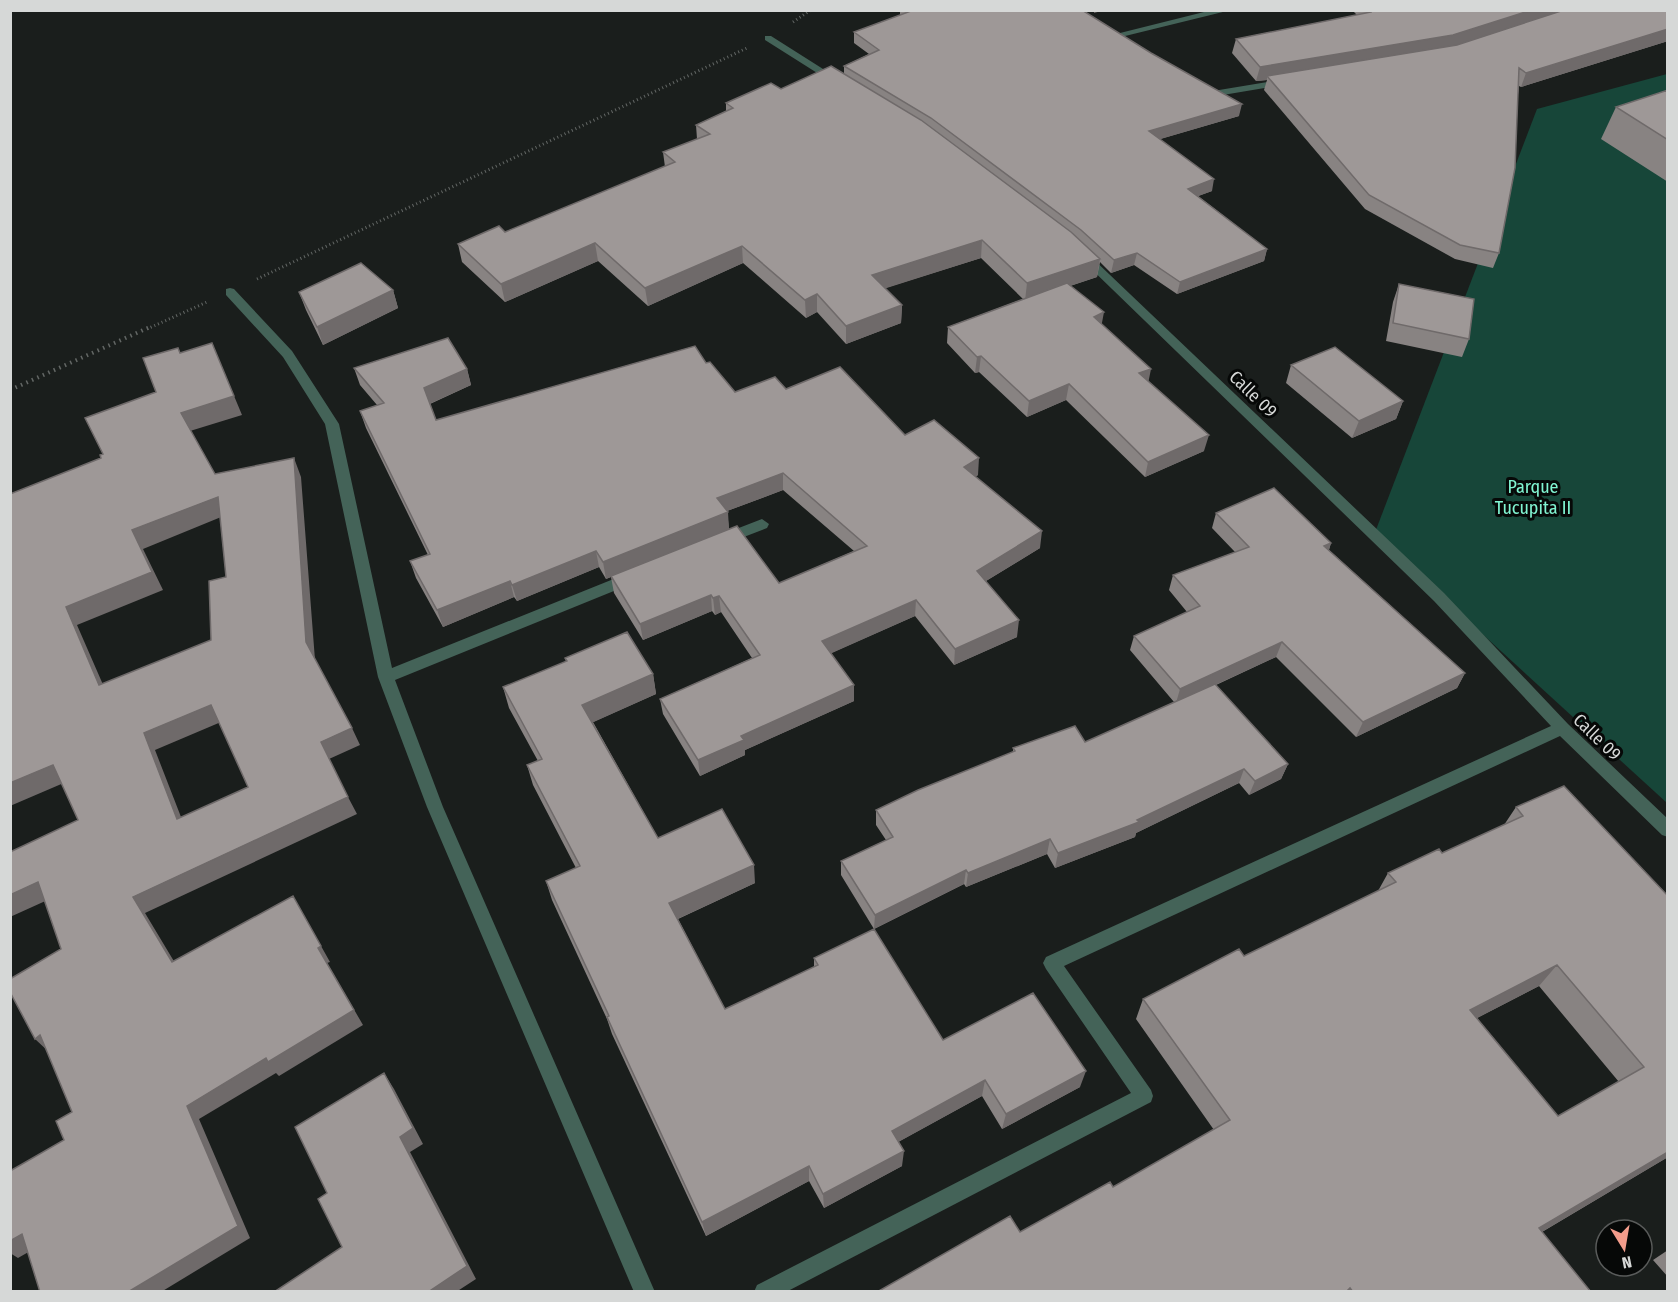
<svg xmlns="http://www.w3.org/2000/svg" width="1678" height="1302" font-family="'Fira Sans Condensed',sans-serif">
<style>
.green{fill:#174639}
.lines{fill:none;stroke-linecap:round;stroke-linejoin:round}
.path-far1{stroke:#636765;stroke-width:3;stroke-dasharray:1 3;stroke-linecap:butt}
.path{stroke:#636765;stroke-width:4;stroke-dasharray:1.5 4.5;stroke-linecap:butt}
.minor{fill:#446358;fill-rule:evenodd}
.wall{fill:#888382;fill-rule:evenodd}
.shaded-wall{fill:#6f6a6a}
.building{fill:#9e9897;stroke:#6f6a6a;stroke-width:1.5;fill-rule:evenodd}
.labels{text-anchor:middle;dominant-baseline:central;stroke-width:6;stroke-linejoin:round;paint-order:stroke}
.street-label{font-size:18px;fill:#d6d8d7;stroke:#060807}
.park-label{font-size:18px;fill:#81f5d2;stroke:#060807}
</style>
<rect width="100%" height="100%" fill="#1a1e1c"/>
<!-- green -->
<path class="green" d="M1667,74V803L1374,535L1537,109Z"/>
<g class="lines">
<!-- path-far1 -->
<path class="path-far1" d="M793,22L811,10
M257,279L747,48
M147,329L207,302"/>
<!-- path -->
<path class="path" d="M10,390L150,327"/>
<!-- minor -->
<path class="minor" d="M1212,10H1231L1117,38L1112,35Z
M765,36H771L842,81L833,83L765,40Z
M1285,79L1289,80V84L1211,97L1198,89L1203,86L1213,91Z
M1084,252L1088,254L1444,593L1568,724L1668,819V837L1662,835L1560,736L1064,966L1151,1090L1153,1096L1151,1102L786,1292H754L757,1285L1131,1093L1046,969L1043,963L1046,957L1551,726L1434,601L1080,258L1078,256Z
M230,288L234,289L292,351L339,424L392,668L626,574L631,573L638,578L636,582L395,680L443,807L655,1292H634L427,807L378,677L325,424L283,357L226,295V289Z
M762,519L769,524L767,528L723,545L716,540L718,536Z"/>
</g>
<!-- wall -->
<path class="wall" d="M900,10H1082L1239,116L1160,139L1212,191L1198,196L1267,249L1264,261L1177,294L1134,265L1111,273L1100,262L1097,277L1070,286L1204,451L1145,477L1066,400L1027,417L979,372L975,373L947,343L948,327L1023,299L981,258L885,288L902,305L901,323L846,344L817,312L806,318L743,263L648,306L598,261L505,302L462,262L458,244L505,232L665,167L663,152L697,139L696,125L726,111V103L844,74V66L869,54L854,43V32L900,15Z
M1352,10H1668V41L1521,87L1519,86L1499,253L1493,268L1455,259L1365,209L1264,90L1267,80L1256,81L1232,53L1236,39L1357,15Z
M1668,90V182L1601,139L1616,107Z
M1399,284L1469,339L1462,357L1386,341L1393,302Z
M393,290L398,308L323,345L306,310L299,292Z
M706,363L735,392L786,389L905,435L978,475L975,477L1040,548L986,581L1017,637L954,665L915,616L831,653L854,701L745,750V755L700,776L663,714L660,699L752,658L721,612L715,615L712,611L643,640L614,593L611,577L606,579L599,567L517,601L514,597L443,627L416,578L410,561L428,555L366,428L360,411L377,405L360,385L354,368L467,369L471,385L430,404L436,420ZM783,490L854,551L779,583L729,529L727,511Z
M1291,365L1403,401L1396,419L1352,438L1286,383Z
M1216,513L1331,543L1329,550L1465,673L1457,688L1356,737L1276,657L1216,685L1288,764L1281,779L1249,795L1239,783L1136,833L1135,837L1055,868L1047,854L966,887L964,884L874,929L841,875V861L886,840L876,825V810L1013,752V748L1085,742L1174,702L1130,650L1134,636L1187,612L1169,590L1173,575L1235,552L1212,528Z
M565,658L653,674L656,694L593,722L658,838L755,883L678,919L725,1009L814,967V958L943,1040L1080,1087L1002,1129L982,1096L898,1142L902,1166L824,1208L809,1181L706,1236L612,1034L607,1019L552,900L546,881L576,868L533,785L527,765L538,761L509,708L503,687L566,662Z
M1516,807L1668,896V1157L1542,1232L1591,1292H877L1020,1232L1113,1187L1214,1130L1136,1019L1143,999L1244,956L1378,891L1388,873L1442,853L1504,825ZM1539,986L1619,1082L1558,1116L1477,1018Z
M1668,1250V1277L1653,1260Z"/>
<!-- shaded-wall -->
<path class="shaded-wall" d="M1094,10H1105L1094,13Z
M1532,10H1571L1448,49L1267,76V80L1256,81L1260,67Z
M1668,29V41L1521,87L1526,73Z
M1242,104L1239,116L1147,143L1149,131Z
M1214,179L1212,191L1185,201L1188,189Z
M982,240L981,258L871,293L872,275Z
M595,243L598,261L505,302L501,284Z
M742,246L743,263L648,306L645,288Z
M1267,249L1264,261L1177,294L1180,282Z
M1137,253L1134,265L1111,273L1114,260Z
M1100,259L1097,277L1025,301L1027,283Z
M393,290L398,308L323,345L317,327Z
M817,294V312L806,318L805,300Z
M902,305L901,323L846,344V326Z
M1104,312L1101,328L1094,317Z
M212,343L242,415L190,431L181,413Z
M981,356L979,372L975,373L977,357Z
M467,369L471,385L429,404L424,388Z
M1151,369L1148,384L1139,373Z
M1069,384L1066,400L1027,417L1029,401Z
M1403,401L1396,419L1352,438L1359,421Z
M1209,435L1204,451L1145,477L1148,462Z
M294,458L301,477L315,660L306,642Z
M979,458L978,475L962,484L964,467Z
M783,473V490L719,514L717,498Z
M218,497L226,515L143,549L163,590L77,625L111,703L99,685L66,607L132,530Z
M728,512L729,529L606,579L603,562Z
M1042,531L1040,548L976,587L977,571Z
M1331,543L1326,558L1324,546Z
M596,551L599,567L517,601L512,585Z
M510,581L514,597L443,627L437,610Z
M711,595L712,611L643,640L640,624Z
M719,596L721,612L715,615L713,598Z
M916,600L915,616L823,657L822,641Z
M1019,620L1017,637L954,665L955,649Z
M1282,642L1276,657L1176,703L1180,689Z
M1465,673L1457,688L1356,737L1363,722Z
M653,674L656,694L587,725L582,705Z
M854,685V701L745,750V755L700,776L698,760L741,736Z
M211,705L221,722L155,750L188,835L177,819L144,733Z
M352,728L360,745L329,759L321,742Z
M1288,764L1281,779L1249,795L1255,781Z
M53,765L66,782L10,806V783Z
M1244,769L1239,783L1136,833L1135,837L1055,868L1058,853L1137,820Z
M348,797L357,814L145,913L184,978L172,962L133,897Z
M1050,839L1047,854L966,887L968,873Z
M754,865L755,883L673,921L669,903Z
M966,870L964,884L874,929L875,915Z
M38,882L52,898L10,917V895Z
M293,896L330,962L327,963L363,1025L279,1076L276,1073L199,1119L250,1238L161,1292H128L187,1106L318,948Z
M1557,965L1539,986L1454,1030L1470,1010Z
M40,1035L50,1053L35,1039Z
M1086,1071L1080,1087L1002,1129L1006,1114Z
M384,1073L394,1089L423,1144L410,1152L476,1279L456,1292H428L400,1137Z
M985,1080L982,1096L891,1146L892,1131Z
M904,1151L902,1166L824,1208L823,1194Z
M1668,1152V1157L1520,1245L1539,1228Z
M809,1166V1181L706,1236L702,1222Z
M22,1234L39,1246L18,1258L10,1253V1241Z"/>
<!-- building -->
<path class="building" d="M911,10H1082L1151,53L1242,104L1149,131L1214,179L1188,189L1267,249L1180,282L1137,253L1114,260L1081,230L931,118L844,66L879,50L854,32L911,11Z
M1370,10H1532L1453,35L1260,67L1236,39L1371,12Z
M1564,10H1667L1668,29L1526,73L1519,68L1515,168L1499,253L1460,245L1369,195L1267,76L1457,45Z
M831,66L921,120L1071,232L1100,259L1027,283L982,240L872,275L902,305L846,326L817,294L805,300L742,246L645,288L595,243L501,284L458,244L499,226L505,232L675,162L663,152L710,134L696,125L733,108L726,103L771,83L781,89Z
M1668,90V140L1616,107Z
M361,263L393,290L317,327L299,292Z
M1067,283L1104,312L1094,317L1151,369L1139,373L1209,435L1148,462L1069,384L1029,401L981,356L977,357L948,327Z
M1399,284L1474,299L1469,339L1393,323Z
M448,338L467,369L424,388L436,420L695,346L706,363L710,362L735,392L775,377L786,389L840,367L905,435L934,420L979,458L964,467L1042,531L977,571L1019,620L955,649L916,600L822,641L854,685L741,736L744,740L698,760L660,699L760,655L719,596L713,598L711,595L640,624L611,576L737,526L779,583L867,546L783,473L717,498L728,512L603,562L596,551L512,585L510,581L437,610L410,561L430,554L360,411L384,403L354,368Z
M212,343L234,396L181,413L215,474L294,458L306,642L352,728L321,742L348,797L133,897L172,962L293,896L321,946L318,948L354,1010L268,1062L266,1058L187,1106L238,1226L128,1292H40L22,1234L10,1241V1171L64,1140L56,1121L72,1112L40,1035L35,1039L10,992V979L61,949L38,882L10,895V852L78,820L53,765L10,783V494L101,458L100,455L103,454L85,418L156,392L143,358L178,348L180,353ZM218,497L226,577L209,581L211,640L99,685L66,607L152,572L132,530ZM211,705L248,787L177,819L144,733Z
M1335,347L1403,401L1359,421L1291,365Z
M1274,488L1331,543L1324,546L1465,673L1363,722L1282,642L1180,689L1134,636L1200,606L1173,575L1249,547L1216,513Z
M627,632L653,674L582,705L658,838L722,809L754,865L669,903L725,1009L818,965L814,958L874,929L943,1040L1033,993L1086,1071L1006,1114L985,1080L892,1131L904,1151L823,1194L809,1166L702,1222L607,1017L609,1016L546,881L580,866L527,765L542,759L503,687L567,661L565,658Z
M1215,684L1288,764L1255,781L1244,769L1137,820L1139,822L1058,853L1050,839L968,873L966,870L875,915L841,861L893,837L876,810L918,790L1015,751L1013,748L1075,726L1085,742Z
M1564,786L1668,896V1152L1539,1228L1591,1292H1353L1350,1288L1346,1292H877L1010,1216L1020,1232L1110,1182L1113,1187L1230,1120L1143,999L1239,949L1244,956L1396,882L1388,873L1439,849L1442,853L1523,816L1516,807ZM1557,965L1644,1067L1558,1116L1470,1010Z
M384,1073L413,1128L400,1137L467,1266L428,1292H274L342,1247L318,1199L327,1193L295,1127Z"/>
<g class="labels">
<!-- street labels -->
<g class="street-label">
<text transform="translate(1253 394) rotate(44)">Calle 09</text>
<text transform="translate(1597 737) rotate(44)">Calle 09</text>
</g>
<!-- park labels -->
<g class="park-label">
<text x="1533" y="487">Parque<tspan x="1533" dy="21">Tucupita II</tspan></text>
</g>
</g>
<!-- border -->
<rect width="1678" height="1302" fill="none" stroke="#d6d8d7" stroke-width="24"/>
<!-- north arrow -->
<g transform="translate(1624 1248) rotate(169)"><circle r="28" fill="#060807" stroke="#595b5a" stroke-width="1.5"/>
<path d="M0-4.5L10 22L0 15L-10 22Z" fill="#f49d8c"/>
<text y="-9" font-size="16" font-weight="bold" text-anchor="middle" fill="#d6d8d7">N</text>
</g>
</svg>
